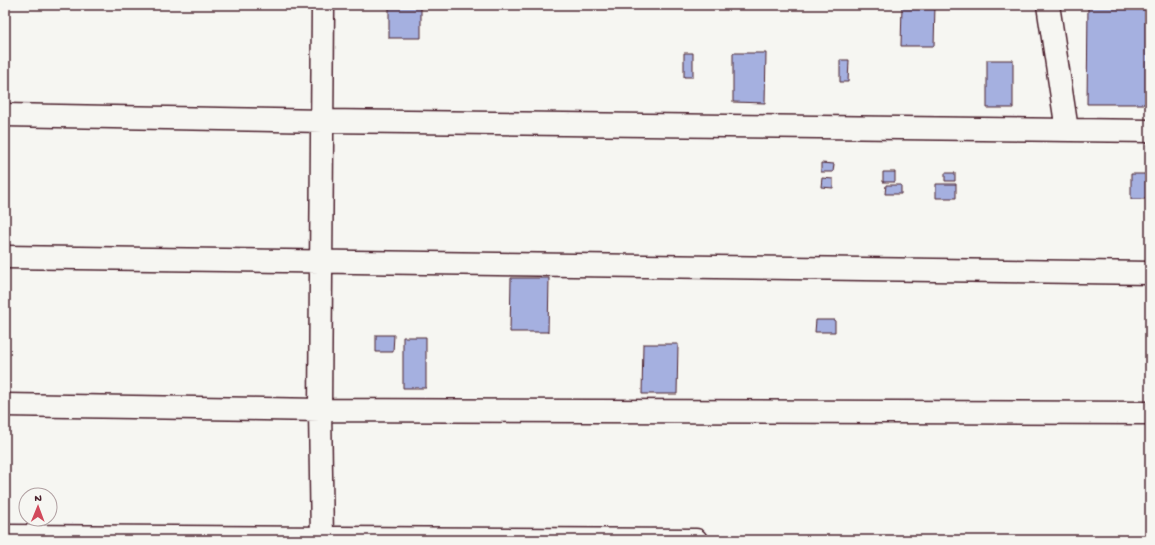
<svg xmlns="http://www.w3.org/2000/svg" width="1155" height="545" font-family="'Gochi Hand',sans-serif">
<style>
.building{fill:#a5b0e0;stroke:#4a1f2b}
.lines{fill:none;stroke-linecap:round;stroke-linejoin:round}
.minor-casing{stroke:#4a1f2b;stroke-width:25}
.minor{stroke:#f6f6f2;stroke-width:22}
</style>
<rect width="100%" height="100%" fill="#f6f6f2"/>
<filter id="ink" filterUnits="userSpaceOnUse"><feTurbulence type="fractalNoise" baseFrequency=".025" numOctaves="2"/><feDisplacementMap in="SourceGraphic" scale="8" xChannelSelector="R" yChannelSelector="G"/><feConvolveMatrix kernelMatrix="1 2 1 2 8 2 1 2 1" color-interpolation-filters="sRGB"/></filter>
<g filter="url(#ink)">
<!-- building -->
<path class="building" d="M389,5H421V38H389Z
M902,5H935L934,46H901Z
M1088,5H1150V104H1087Z
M684,53H693V77H684Z
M733,53H766L765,103L733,102Z
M840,60H849L848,82H840Z
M987,60H1013V108H987Z
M821,163L834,164L833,172H821Z
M883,172H895V182H883Z
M945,173H955V181H945Z
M1131,174H1150V199H1131Z
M822,178L833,179V188L821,187Z
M936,184H956V198H936Z
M886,185H901V194H885Z
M511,278H549L548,332H510Z
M816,320H835V332H815Z
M376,335H394L393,352H376Z
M403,337H426V388H403Z
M643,344H678L677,394H642Z"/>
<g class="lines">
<!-- minor casing -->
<g class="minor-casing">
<path id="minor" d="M1048,5L1067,130
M5,115L323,121L1150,131
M5,257L1150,273
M5,405L320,410L1150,413
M5,536L696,540
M322,540L320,410L323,5"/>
</g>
<!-- minor -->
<use href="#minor" class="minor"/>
</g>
</g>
<!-- margin -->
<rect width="1155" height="545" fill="none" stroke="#f6f6f2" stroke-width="20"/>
<rect x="10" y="10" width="1135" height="525" fill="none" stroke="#4a1f2b" stroke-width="1.5" filter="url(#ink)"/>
<!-- north arrow -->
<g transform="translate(38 507) rotate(1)"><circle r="19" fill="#f6f6f2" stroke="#b1a0a2"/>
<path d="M0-3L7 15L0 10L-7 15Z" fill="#d1495b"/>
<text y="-6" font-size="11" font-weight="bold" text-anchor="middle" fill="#4a1f2b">N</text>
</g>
</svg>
